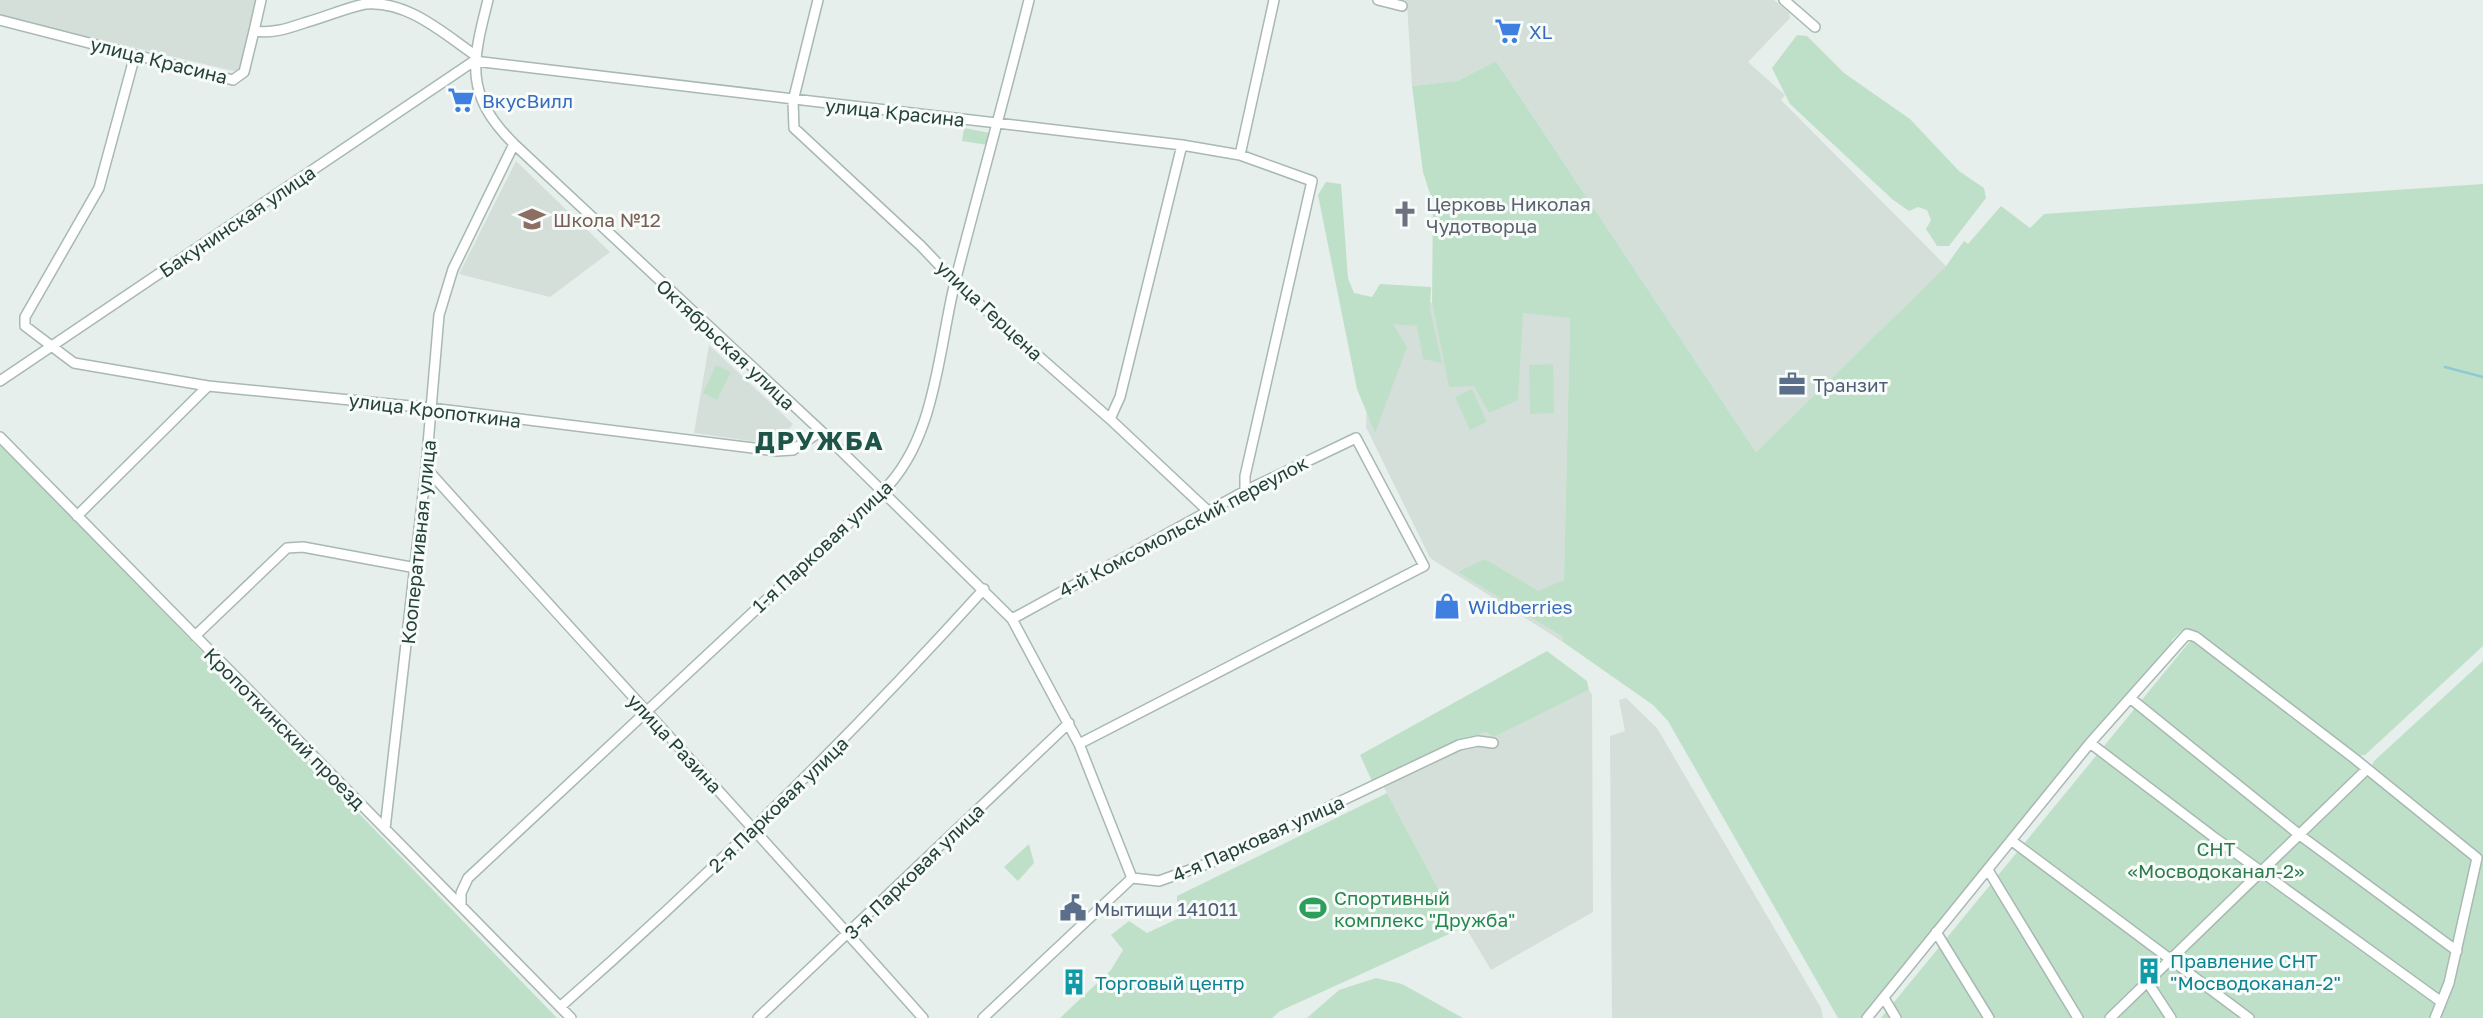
<svg xmlns="http://www.w3.org/2000/svg" width="2483" height="1018" font-family="'Golos Text',sans-serif">
<style>
.built{fill:#d4dfda}
.green{fill:#bfe0c8}
.lines{fill:none;stroke-linecap:round;stroke-linejoin:round}
.stream{stroke:#8ec9d4;stroke-width:2.5}
.minor-casing{stroke:#a8b8b2;stroke-width:12}
.minor{stroke:#fff;stroke-width:9}
.labels{text-anchor:middle;dominant-baseline:central;stroke-width:6;stroke-linejoin:round;paint-order:stroke}
.shop-label{font-size:19px;fill:#366cbe;stroke:#f7fbf9;text-anchor:start}
.street-label{font-size:19px;fill:#24423a;stroke:#f7fbf9}
.worship-label{font-size:19px;fill:#5b616d;stroke:#f7fbf9;text-anchor:start}
.education-label{font-size:19px;fill:#785e54;stroke:#f7fbf9;text-anchor:start}
.service-label{font-size:19px;fill:#4e5e75;stroke:#f7fbf9;text-anchor:start}
.park-label{font-size:19px;fill:#2d7a4b;stroke:#f7fbf9}
.leisure-label{font-size:19px;fill:#27864d;stroke:#f7fbf9;text-anchor:start}
.culture-label{font-size:19px;fill:#0d838f;stroke:#f7fbf9;text-anchor:start}
.district-label{font-size:26px;font-weight:bold;letter-spacing:2px;fill:#1f5548;stroke:#f7fbf9}
</style>
<rect width="100%" height="100%" fill="#e6efeb"/>
<!-- built -->
<path class="built" d="M0,0H256L238,72L0,16Z
M1404,0H1774L1789,13L1790,18L1748,62L1785,95L1781,100L1946,266L1756,452L1496,61L1457,81L1412,86L1407,3Z
M516,161L610,252L550,297L459,274Z
M1372,297L1570,317L1563,642L1430,558L1366,427Z
M709,345L793,424L777,445L694,433Z
M1589,690L1592,695L1593,912L1491,970L1466,928L1460,929L1379,778L1459,741L1485,732L1494,737Z
M1626,698L1657,728L1821,1008L1823,1018H1612L1610,736L1625,731L1619,700Z"/>
<!-- green -->
<path class="green" d="M1797,35L1807,36L1844,73L1910,119L1959,171L1984,188L1986,198L1949,246H1937L1926,229L1931,220L1927,210L1918,207L1909,211L1892,199L1790,104L1772,68Z
M1496,61L1756,452L1946,266L1964,241L1968,244L2001,206L2030,228L2044,214L2483,184V646L2365,755L2357,756L2203,640L2188,630H2182L2172,640L2171,648L2088,738L1861,1018H1838L1668,721L1653,705L1563,642V637L1458,572L1485,559L1538,591L1564,580L1570,318L1523,313L1518,400L1489,413L1474,386L1449,387L1432,302L1433,203L1423,172L1412,86L1457,81Z
M964,128L990,133L988,145L962,141Z
M1326,182L1341,184L1348,278L1354,293L1372,297L1380,284L1431,287L1430,309L1442,363L1423,359L1417,326L1393,324L1407,347L1375,433L1357,389L1318,195Z
M1553,364L1554,413L1530,414L1529,365Z
M716,365L731,372L717,400L703,393Z
M1472,389L1487,422L1470,430L1455,397Z
M0,443L557,1018H0Z
M2191,640L2353,763L2472,860L2443,991L2431,1018H1881Z
M1547,651L1587,681L1589,690L1494,737L1485,732L1372,781L1360,755Z
M2483,661V1018H2441L2462,951L2481,858L2446,825L2371,767L2374,761Z
M1387,793L1460,929L1280,1011L1272,1018H1060L1111,970L1123,950L1111,935L1129,921L1147,933L1177,919V896Z
M1029,844L1034,863L1018,881L1004,867Z
M1376,978L1402,984L1463,1018H1307L1339,990Z"/>
<g class="lines">
<!-- stream -->
<path class="stream" d="M2445,367L2483,377"/>
<!-- minor casing -->
<g class="minor-casing">
<path id="minor" d="M488,0C472,63 464,94 514,144L821,431L1012,619L1079,744L1132,878
M818,0L793,101L794,128L921,246L961,288L1110,419L1208,511
M1378,0L1402,6
M1784,0L1815,27
M0,20L233,80L244,72L254,31C273,34 289,28 307,22C326,17 345,8 365,4C407,0 443,33 475,55
M254,31L261,0
M135,55L99,188L25,317V326L74,363L208,386L431,408L777,451L793,450L821,431
M474,61L1182,145L1240,155L1312,181L1245,476V491
M1240,155L1274,0
M0,381L474,61
M1110,419L1120,397L1182,145
M0,437L571,1018
M426,468C591,652 759,833 923,1018
M77,516L208,386
M1012,619L1245,491L1356,438L1424,566L1079,744
M195,636L287,548L303,547L416,568
M2130,698L2301,836L2457,951
M2090,743L2215,838L2440,1001
M385,829L426,468L439,315L453,269L514,144
M2012,841L2249,1018
M1988,870L2078,1018
M1132,878L1159,881L1215,861L1459,745L1478,741L1493,743
M461,906V893L468,878L882,492C937,439 938,348 956,278C980,185 1006,93 1029,0
M1936,932L1989,1018
M2148,983L2171,1018
M1884,998L1896,1018
M560,1007C709,876 851,736 984,589
M758,1018L1069,723
M983,1018L1132,878
M1867,1018L2090,743L2187,634L2196,637L2355,759L2477,858L2449,983L2435,1018
M2110,1018L2367,769"/>
</g>
<!-- minor -->
<use href="#minor" class="minor"/>
</g>
<!-- icons -->
<defs>
<g id="supermarket-bare" transform="scale(2.1)"><path d="M-6-5.5h2.5l.6 2H6L4.5 2H-2.5L-4.4-4H-6ZM-1.5 3.2a1.3 1.3 0 1 0 .1 0ZM3 3.2a1.3 1.3 0 1 0 .1 0Z" fill="#3f7fe0" stroke="#f7fbf9" stroke-width="2.5" paint-order="stroke"/></g>
<g id="church-bare" transform="scale(2.1)"><path d="M-1.2-6h2.4v3.5h3.3v2.4h-3.3V6h-2.4V-.1h-3.3v-2.4h3.3Z" fill="#6b7280" stroke="#f7fbf9" stroke-width="2.5" paint-order="stroke"/></g>
<g id="school-bare" transform="scale(2.1)"><path d="M0-5L7-2L0 1L-7-2ZM-4 1L0 2.5L4 1V4Q0 6-4 4Z" fill="#8d6e63" stroke="#f7fbf9" stroke-width="2.5" paint-order="stroke"/></g>
<g id="office-bare" transform="scale(2.1)"><path d="M-6-3h4V-5.5h4V-3h4V5H-6ZM-1-4.5V-3h2v-1.5ZM-6 0V1H6V0Z" fill="#5c6f8a" stroke="#f7fbf9" stroke-width="2.5" paint-order="stroke"/></g>
<g id="shop-bare" transform="scale(2.1)"><path d="M-5-2.5h2.3a2.7 3.5 0 0 1 5.4 0H5L5.5 6h-11ZM-1.5-2.5h3a1.5 2.3 0 0 0-3 0Z" fill="#3f7fe0" stroke="#f7fbf9" stroke-width="2.5" paint-order="stroke"/></g>
<g id="civic-bare" transform="scale(2.1)"><path d="M-.6-6.5H3V-4.5H.6V-3L4-1V1h2V6H-6V1h2V-1L-.6-3ZM-1.2 2.5V6h2.4V2.5Z" fill="#5c6f8a" stroke="#f7fbf9" stroke-width="2.5" paint-order="stroke"/></g>
<g id="stadium-bare" transform="scale(2.1)"><path d="M0-5a6.5 5 0 1 0 0 10a6.5 5 0 1 0 0-10ZM-3.5-1.8h7v3.6h-7Z" fill="#2e9e5b" stroke="#f7fbf9" stroke-width="2.5" paint-order="stroke"/></g>
<g id="building-bare" transform="scale(2.1)"><path d="M-4-6H4V6H1V3H-1V6H-4ZM-2.5-4.3h1.7v1.8h-1.7ZM.8-4.3h1.7v1.8H.8ZM-2.5-1h1.7V.8h-1.7ZM.8-1h1.7V.8H.8Z" fill="#0f9aa8" stroke="#f7fbf9" stroke-width="2.5" paint-order="stroke"/></g>
</defs>
<g fill-rule="evenodd">
<use href="#supermarket-bare" x="1508" y="31"/>
<use href="#supermarket-bare" x="461" y="100"/>
<use href="#church-bare" x="1405" y="214"/>
<use href="#school-bare" x="532" y="219"/>
<use href="#office-bare" x="1792" y="384"/>
<use href="#shop-bare" x="1447" y="606"/>
<use href="#civic-bare" x="1073" y="908"/>
<use href="#stadium-bare" x="1313" y="908"/>
<use href="#building-bare" x="2149" y="971"/>
<use href="#building-bare" x="1074" y="982"/>
</g>
<g class="labels">
<!-- shop labels -->
<g class="shop-label">
<text x="1529" y="31">XL</text>
<text x="482" y="100">ВкусВилл</text>
<text x="1468" y="606">Wildberries</text>
</g>
<!-- street labels -->
<g class="street-label">
<text transform="translate(159 60) rotate(14)">улица Красина</text>
<text transform="translate(895 112) rotate(6)">улица Красина</text>
<text transform="translate(237 221) rotate(-34)">Бакунинская улица</text>
<text transform="translate(990 310) rotate(43)">улица Герцена</text>
<text transform="translate(726 344) rotate(43)">Октябрьская улица</text>
<text transform="translate(435 410) rotate(7)">улица Кропоткина</text>
<text transform="translate(1183 526) rotate(-28)">4-й Комсомольский переулок</text>
<text transform="translate(418 542) rotate(-84)">Кооперативная улица</text>
<text transform="translate(822 546) rotate(-43)">1-я Парковая улица</text>
<text transform="translate(285 728) rotate(45)">Кропоткинский проезд</text>
<text transform="translate(675 743) rotate(47)">улица Разина</text>
<text transform="translate(778 804) rotate(-44)">2-я Парковая улица</text>
<text transform="translate(1258 838) rotate(-24)">4-я Парковая улица</text>
<text transform="translate(914 871) rotate(-44)">3-я Парковая улица</text>
</g>
<!-- worship labels -->
<g class="worship-label">
<text x="1426" y="203">Церковь Николая<tspan x="1426" dy="22">Чудотворца</tspan></text>
</g>
<!-- education labels -->
<g class="education-label">
<text x="553" y="219">Школа №12</text>
</g>
<!-- service labels -->
<g class="service-label">
<text x="1813" y="384">Транзит</text>
<text x="1094" y="908">Мытищи 141011</text>
</g>
<!-- park labels -->
<g class="park-label">
<text x="2216" y="848">СНТ<tspan x="2216" dy="22">«Мосводоканал-2»</tspan></text>
</g>
<!-- leisure labels -->
<g class="leisure-label">
<text x="1334" y="897">Спортивный<tspan x="1334" dy="22">комплекс "Дружба"</tspan></text>
</g>
<!-- culture labels -->
<g class="culture-label">
<text x="2170" y="960">Правление СНТ<tspan x="2170" dy="22">"Мосводоканал-2"</tspan></text>
<text x="1095" y="982">Торговый центр</text>
</g>
<!-- district labels -->
<g class="district-label">
<text x="820" y="440">ДРУЖБА</text>
</g>
</g>
</svg>
